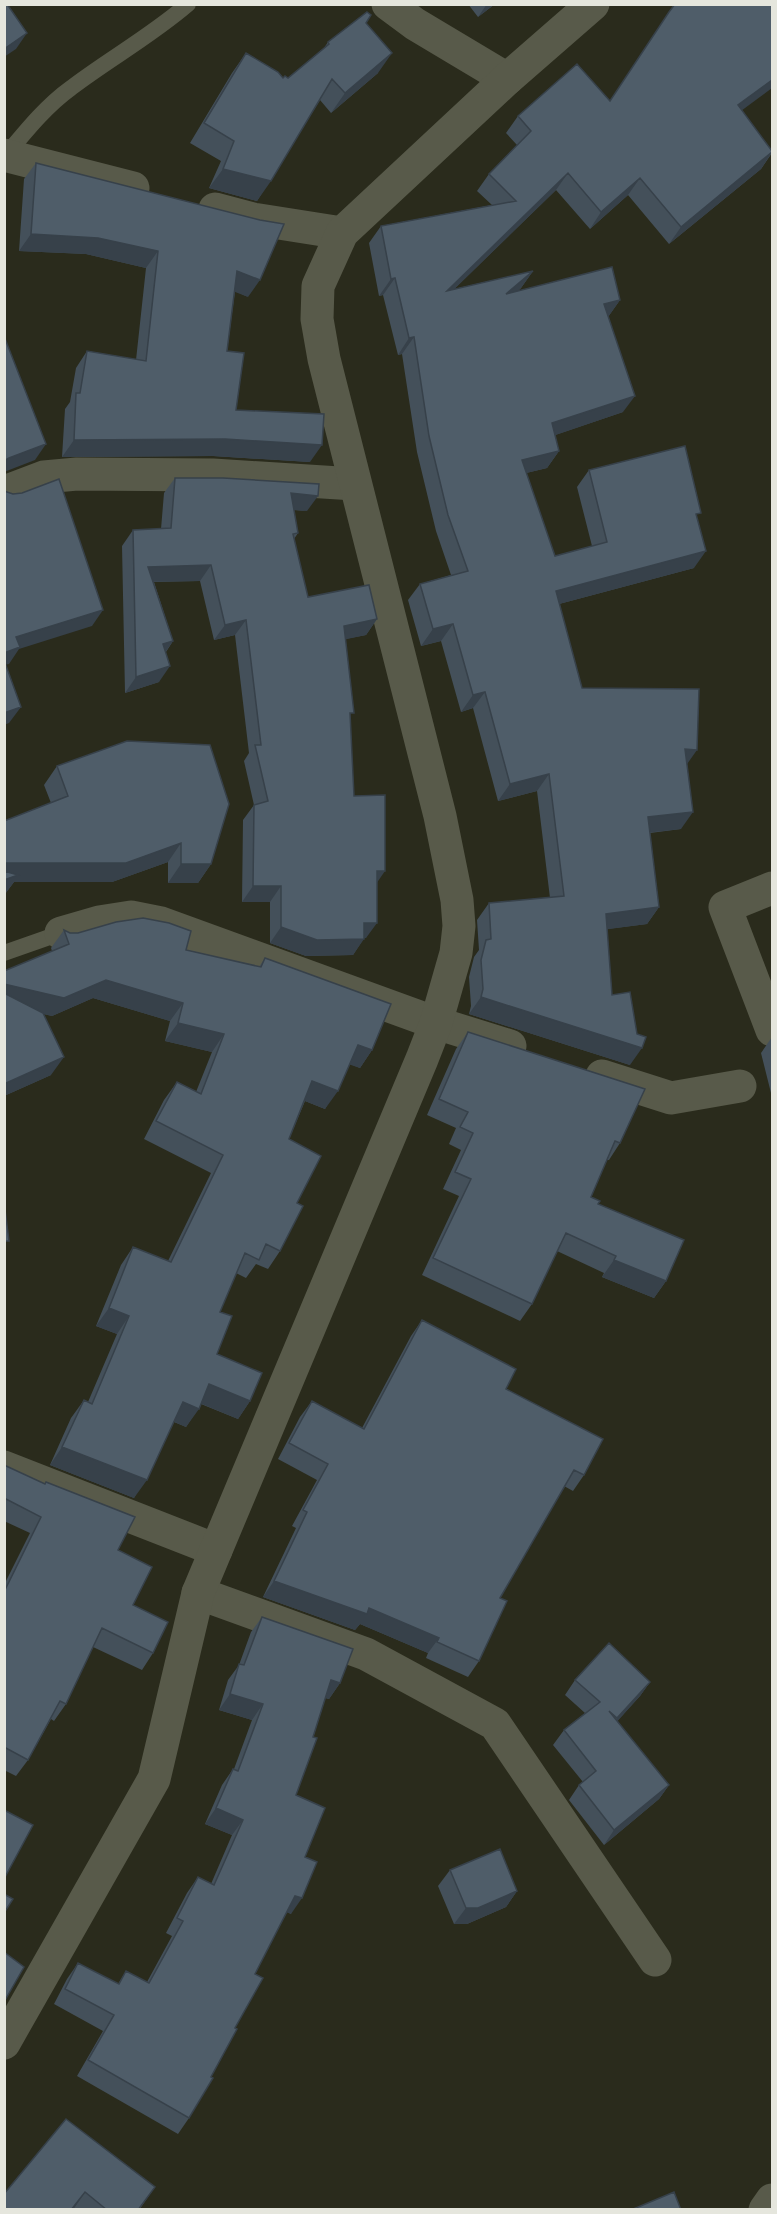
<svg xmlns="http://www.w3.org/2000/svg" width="777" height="2214" font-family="'Fira Sans Condensed',sans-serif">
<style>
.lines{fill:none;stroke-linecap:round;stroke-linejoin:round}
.service{stroke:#585a4a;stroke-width:16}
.minor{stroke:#585a4a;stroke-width:33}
.secondary{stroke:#585a4a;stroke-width:33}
.wall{fill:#44505a}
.shaded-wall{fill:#37414a}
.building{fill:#4f5d69;stroke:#37414a;stroke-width:1.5}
</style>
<rect width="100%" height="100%" fill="#2a2b1c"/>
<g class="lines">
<!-- service -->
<path class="service" d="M6,155C26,131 46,106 71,88C109,59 151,36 188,4
M4,953L61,933"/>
<!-- minor -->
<path class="minor" d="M388,4L415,24L507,79
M4,155L133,188
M215,209L253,219L342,233
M4,492L44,477L77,474L213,475L355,484
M772,888L725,907L772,1030
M61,933L99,922L131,917L161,923L436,1023L510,1046
M602,1076L671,1098L740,1086
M4,1467L216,1550
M198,1593L366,1654L495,1724L655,1960
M765,2210L772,2200"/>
<!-- secondary -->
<path class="secondary" d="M4,2043L154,1779L198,1593L422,1059L436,1023L456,953L459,926L457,900L440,816L324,359L317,319L318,286L342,233L507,79L593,4"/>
</g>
<!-- wall -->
<path class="wall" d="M468,4H495L478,17Z
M669,12L772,153L761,169L669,244L628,195L590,229L556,190L454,289L533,271L521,288L517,292L620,300L608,317L623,412L555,435L559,451L547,468L526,473L555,556L592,546L577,487L589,470L697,519L694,568L559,604L582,688L687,765L681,829L650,833L659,907L647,924L607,929L612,995L630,1065L469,1014L471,1006L469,977L474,957L479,950L477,920L489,903L550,898L537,791L498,801L473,708L461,712L441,641L421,646L408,600L420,584L451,575L436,531L417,452L402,354L398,355L383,295L379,296L369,243L381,226L492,205L477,191L489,174L517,145L506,133L518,116L610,101Z
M366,23L378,73L331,113L320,100L257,201L209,188L221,161L190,143L232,73L246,53L283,78H288L324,48L328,42Z
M36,163L248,297L235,291L227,351L236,410L310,462L213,456L62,457L65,409L70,402L76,368L87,351L136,360L146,268L86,254L19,251L24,179Z
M175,478L307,511L294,510L298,533L294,539L308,597L377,619L366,635L345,639L354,796L377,882L366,938H364L353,955L306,956L270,943V902H242L243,820L254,805L244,761L249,753L235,635L214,640L200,581L154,582L173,641L166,652L159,682L125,693L122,546L133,530L161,529L164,493Z
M127,741L211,864L198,883H168V862L112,882H14L5,894L51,803L44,785L57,766Z
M64,930L70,933L186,950L259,967L265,958L372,1050L360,1068L350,1064L325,1109L305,1101L289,1139L297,1203L280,1251L268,1269L256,1264L246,1278L236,1273L220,1312L217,1354L250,1401L238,1419L201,1404L186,1427L174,1422L134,1498L50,1465L71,1418L84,1400L88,1402L117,1334L96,1326L121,1265L133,1247L168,1261L211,1173L144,1139L164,1100L177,1082L196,1092L212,1052L165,1041L170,1021L93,998L52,1016L44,1014L51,1075L4,1096V971L52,951L51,948Z
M468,1032L620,1143L609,1160H607L591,1197L598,1204L666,1281L654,1298L602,1277L604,1273L557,1251L532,1304L520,1321L422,1275L459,1196L443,1189L461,1150L449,1144L456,1128L427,1115L456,1049Z
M772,1037V1093H771L761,1053Z
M422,1320L506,1389L584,1475L573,1491L564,1486L500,1598L479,1661L468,1677L426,1658L428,1653L360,1624L355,1630L263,1597L296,1528L292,1526L317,1480L278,1459L300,1417L312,1401L362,1428L411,1336Z
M4,1465L118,1550L133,1605L153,1653L142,1670L93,1647L66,1704L54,1721L51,1719L28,1760L16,1776L4,1770V1585L30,1533L4,1521Z
M262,1617L340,1683L329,1699L325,1698L296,1795L305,1857L291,1914L287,1912L255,1974L235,2028L189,2118L178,2134L77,2076L103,2031L54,2004L67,1979L78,1963L118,1984L126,1971L147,1982L172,1936L166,1933L187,1893L198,1877L211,1884L232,1835L205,1824L222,1785L233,1769H234L252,1720L219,1710L228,1680L239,1665L251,1632Z
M575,1680L650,1682L640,1696L617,1721L669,1785L659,1799L604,1845L569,1800L579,1785L583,1782L553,1745L564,1730L585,1713L565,1695Z
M450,1870L517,1891L506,1907L467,1924H454L438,1886Z
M155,2187L139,2210H77L75,2208L73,2210H4V2194Z"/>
<!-- shaded-wall -->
<path class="shaded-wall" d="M487,4H495L478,17Z
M27,33L16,49L4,57V49Z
M392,53L378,73L331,113L345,93Z
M772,80V88L726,122L738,105Z
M772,152L761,169L669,244L681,227Z
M223,169L271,181L257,201L209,188Z
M568,173L556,190L435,308L447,291Z
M640,178L628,195L590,229L601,212Z
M31,234L98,238L158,251L146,268L86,254L19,251Z
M237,271L260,280L248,297L225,288Z
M533,271L521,288L494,311L506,294Z
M395,278L383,295L379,296L391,279Z
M620,300L608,317L604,304Z
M414,337L402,354L398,355L409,338Z
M635,396L623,412L541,440L552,423Z
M225,439L322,445L310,462L213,456L62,457L74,440Z
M46,444L35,460L4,472V461L9,458Z
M559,451L547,468L510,477L522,460Z
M291,493L318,496L307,511L280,509Z
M706,551L694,568L544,608L556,591Z
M211,565L200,581L137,582L148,567Z
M103,610L92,626L19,649L9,664L4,665V653L16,637Z
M377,619L366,635L333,642L344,626Z
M246,620L235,635L214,640L225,625Z
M453,624L441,641L421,646L433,629Z
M173,641L162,657L163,644Z
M170,666L159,682L125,693L136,677Z
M485,692L473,708L461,712L473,695Z
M21,707L9,723L4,725V713Z
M685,749L697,750L685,767Z
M549,774L537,791L498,801L510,784Z
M693,812L681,829L636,834L648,817Z
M181,843L168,862L112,882H14L5,894L4,863Z
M181,864H211L198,883H168Z
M377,871H385L374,887Z
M253,886H281L270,902H242Z
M659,907L647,924L594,931L606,914Z
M364,923H377L366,938L353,939Z
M281,927L364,939L353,955L306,956L270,943Z
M106,980L183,1003L170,1021L93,998L52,1016L4,1005V984Z
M481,997L642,1048L630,1065L469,1014Z
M178,1023L224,1034L212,1052L165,1041Z
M358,1045L372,1050L360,1068L345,1063Z
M64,1057L51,1075L4,1096V1084Z
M312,1081L338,1091L325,1109L300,1099Z
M614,1260L666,1281L654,1298L602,1277Z
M109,1308L129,1316L117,1334L96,1326Z
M209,1384L250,1401L238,1419L197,1402Z
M183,1402L199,1409L186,1427L170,1420Z
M62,1447L147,1480L134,1498L50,1465Z
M274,1581L369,1608L439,1638L428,1653L360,1624L355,1630L263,1597Z
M331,1680L340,1683L329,1699L320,1696Z
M650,1682L640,1696L607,1733L617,1718Z
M230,1694L263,1704L252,1720L219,1710Z
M669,1785L659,1799L604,1845L614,1830Z
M216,1808L243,1820L232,1835L205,1824Z
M517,1891L506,1907L467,1924H454L466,1908Z
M295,1896L302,1898L291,1914L284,1911Z
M85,2192L73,2210H71Z"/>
<!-- building -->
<path class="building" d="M4,4H7L27,33L4,49Z
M675,4H772V80L738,105L772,151V152L681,227L640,178L601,212L568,173L447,291L533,271L506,294L612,267L620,300L604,304L635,396L552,423L559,451L522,460L555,556L607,542L589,470L685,446L701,513L696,514L706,551L556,591L582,688L699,689L697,750L685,749L693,812L648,817L659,907L606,914L612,995L630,992L637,1034L646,1037L642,1048L481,997L483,989L481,960L486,940L491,939L489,903L564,896L549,774L510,784L485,692L473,695L453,624L433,629L420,584L468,571L448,515L429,436L414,337L409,338L395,278L391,279L381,226L516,201L489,174L531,131L518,116L577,64L610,101L669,12Z
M367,12L371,15L366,23L392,53L345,93L332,79L271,181L223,169L234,141L204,123L246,53L278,72L283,78L285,76L288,78L329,44L328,42Z
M36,163L260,220L284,224L260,280L237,271L227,351L244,353L236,410L324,414L322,445L225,439L74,440L76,393H80L87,351L146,361L158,251L98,238L31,234Z
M4,336L46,444L9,458L4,461Z
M175,478H223L319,484L318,496L291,493L298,533L293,534L308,597L369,585L377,619L344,626L354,713H350L354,796L385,795V871H377V923H364V939L317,940L281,927V886H253L254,805L268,801L255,745H261L246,620L225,625L211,565L148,567L173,641L163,644L170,666L136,677L133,530L171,528Z
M59,479L103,610L16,637L20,647L4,653V491L13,494L22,493Z
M4,660L21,707L4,713Z
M127,741L210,745L229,804L211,864H181V843L126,863H4V821L68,796L57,766Z
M4,871L18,875L4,880Z
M143,918L169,923L191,931L186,950L261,967L265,958L391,1004L372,1050L358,1045L338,1091L312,1081L289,1139L321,1156L297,1203L303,1206L280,1251L266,1244L259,1260L245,1253L220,1312L232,1316L217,1354L262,1373L250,1401L209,1384L199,1409L183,1402L147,1480L62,1447L84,1400L92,1404L129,1316L109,1308L133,1247L171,1262L223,1155L156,1121L177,1082L201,1094L224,1034L178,1023L183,1003L106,980L64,998L4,984V971L69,944L64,930L70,933H78L116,922Z
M4,993L43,1013L64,1057L4,1084Z
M468,1032L645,1089L620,1143L615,1141L591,1197L600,1201L598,1204L684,1240L666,1281L614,1260L616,1256L566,1233L532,1304L433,1258L471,1179L455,1172L473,1133L460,1127L468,1112L439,1099Z
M4,1202L9,1241H4Z
M422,1320L516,1369L506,1389L603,1439L584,1475L574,1470L500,1598L507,1601L479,1661L437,1642L439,1638L369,1608L367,1614L274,1581L307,1512L303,1510L328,1464L289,1443L312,1401L364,1429Z
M4,1465L45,1484L46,1482L135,1517L118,1550L152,1567L133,1605L168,1622L153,1653L102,1628L66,1704L60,1701L28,1760L4,1747V1592L41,1517L4,1498Z
M262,1617L353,1649L340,1683L331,1680L313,1737L317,1738L296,1795L325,1808L305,1857L317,1862L302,1898L295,1896L255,1974L263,1978L235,2028L237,2029L211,2077L213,2078L189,2118L88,2060L114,2015L65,1989L78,1963L119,1984L126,1971L149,1983L183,1921L177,1918L198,1877L214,1885L243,1820L216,1808L233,1769L238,1771L263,1704L230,1694L239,1664L244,1665Z
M609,1643L650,1682L617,1718L609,1711L669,1785L614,1830L579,1785L596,1771L564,1730L600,1702L575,1680Z
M4,1810L33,1825L4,1879Z
M500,1849L517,1891L478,1908H466L450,1870Z
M4,1894L13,1899L4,1913Z
M4,1952L24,1967L4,2002Z
M66,2119L155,2187L138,2210H107L85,2192L71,2210H4V2194Z
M674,2192L681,2210H631Z"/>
<!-- border -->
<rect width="777" height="2214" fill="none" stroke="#e5e6dd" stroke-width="12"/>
</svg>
